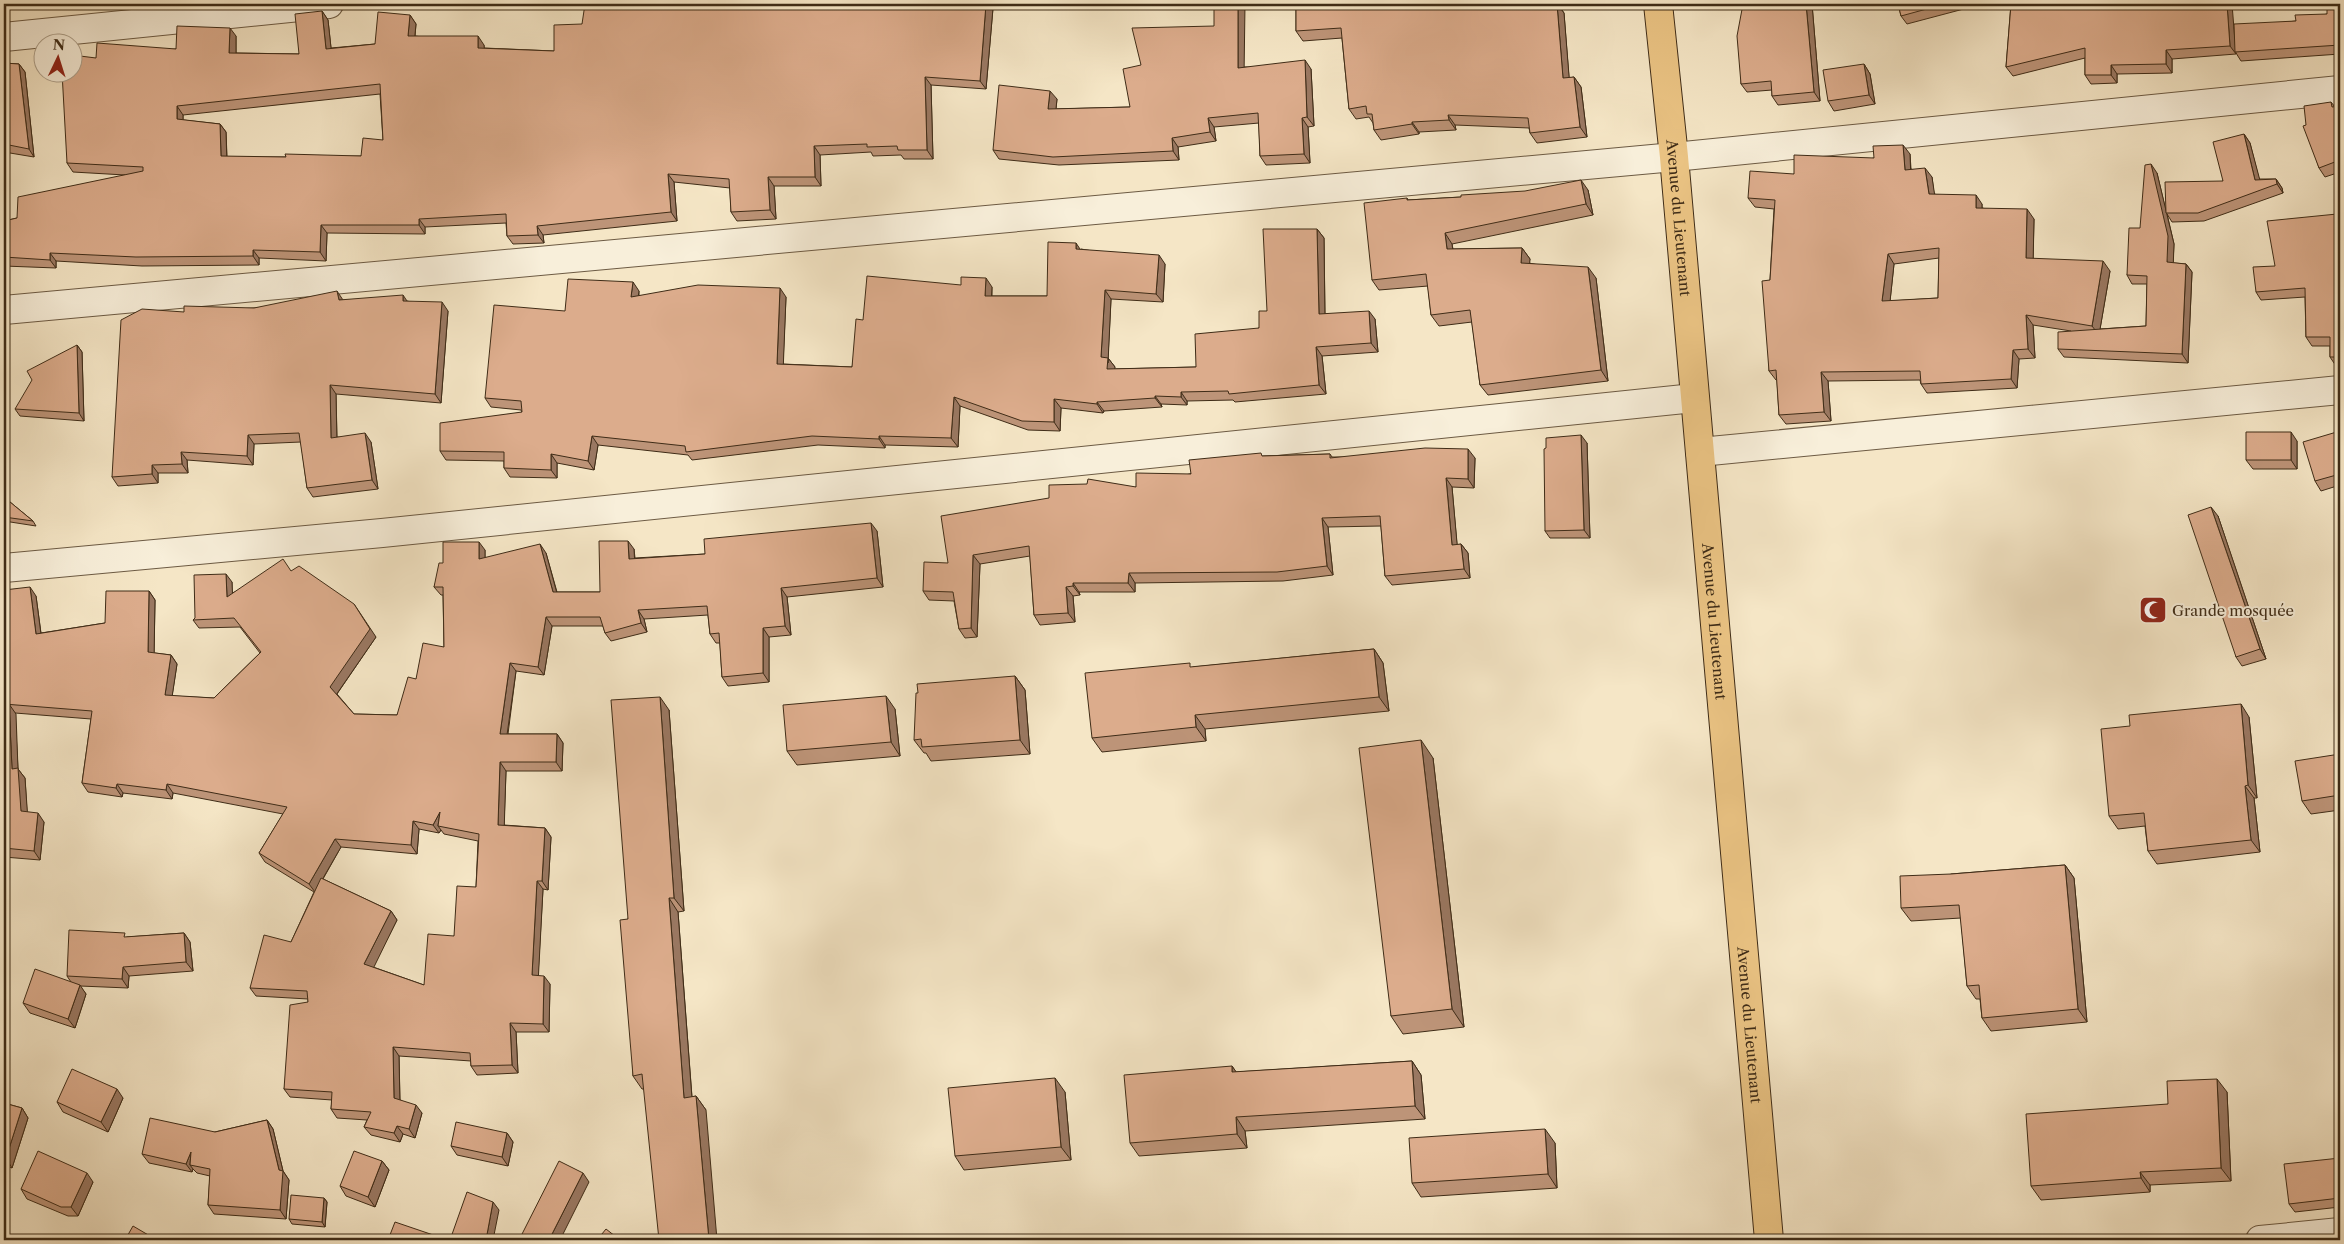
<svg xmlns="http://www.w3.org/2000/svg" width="2344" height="1244" font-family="'Libre Caslon Text',serif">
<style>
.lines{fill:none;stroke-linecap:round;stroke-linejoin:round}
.minor-casing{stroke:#6c5a43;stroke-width:30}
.major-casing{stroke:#3f2c17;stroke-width:30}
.minor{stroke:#f8efda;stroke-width:28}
.major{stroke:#eac383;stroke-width:28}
.wall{fill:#bd9478;stroke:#3f2c17;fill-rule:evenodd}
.shaded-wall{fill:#9a7862;stroke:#3f2c17}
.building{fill:#dcac8c;stroke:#3f2c17;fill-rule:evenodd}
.labels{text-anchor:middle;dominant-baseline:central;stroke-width:4;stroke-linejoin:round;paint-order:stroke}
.street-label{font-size:15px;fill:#3f2c17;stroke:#f8efda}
.poi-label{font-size:15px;fill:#3f2c17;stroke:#f8efda;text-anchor:start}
</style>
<rect width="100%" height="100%" fill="#f5e6c6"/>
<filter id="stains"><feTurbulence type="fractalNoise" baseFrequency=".004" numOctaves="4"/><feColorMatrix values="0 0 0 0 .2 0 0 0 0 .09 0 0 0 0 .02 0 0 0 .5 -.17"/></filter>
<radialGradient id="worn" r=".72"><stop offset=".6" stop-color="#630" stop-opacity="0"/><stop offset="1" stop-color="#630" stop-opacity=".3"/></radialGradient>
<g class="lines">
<!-- minor casing -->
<g class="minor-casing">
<path id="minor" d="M4,37L329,4
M4,310L1674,157L2340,90
M1700,452L2340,390
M4,568L382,533L1694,398
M2260,1240L2340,1232"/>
</g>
<!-- major casing -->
<g class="major-casing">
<g id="major">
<path id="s1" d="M1658,4L1674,157L1769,1240"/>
</g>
</g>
<!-- minor -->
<use href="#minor" class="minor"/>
<!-- major -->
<use href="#major" class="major"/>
</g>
<!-- wall -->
<path class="wall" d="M597,4H1022V7L993,8L986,89L931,85L933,159H904L901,155L873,156L871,152L820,155L821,186H774L776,219L737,221L731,212L730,188L674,182L677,221L543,235L544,243L513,244L507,236L506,223L425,227V234L327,233L326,261L259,258V265L142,266L56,261V268L4,266V221L17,218L125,175L73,172L67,163L96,58L176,49L236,36V53L299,54L322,11L328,20L331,48L375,44L410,15L416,24L415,36L484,45V48L554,51L582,24ZM380,94L383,140L361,156L286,157H227L226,132L220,124L183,120V115Z
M1296,4H1558L1564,13L1569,78L1574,77L1581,87L1587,137L1537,143L1530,133L1529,128L1455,125L1456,130L1419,132V134L1381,140L1374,130L1373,123L1369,117L1356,119L1349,109L1342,38L1303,41L1296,31Z
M1743,4H1812L1820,101L1778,105L1772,96V90L1747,92L1741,84Z
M1898,4H1974L1975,6L1907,24L1901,16Z
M2011,4L2234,28L2296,21L2327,14L2340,4V54L2241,61L2236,53V54L2172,59V73L2117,74V83L2091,84L2085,75V58L2013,76L2006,67Z
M4,63L19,64L25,72L34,157L4,152Z
M1864,64L1870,74L1875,104L1834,111L1828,101Z
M1244,67L1311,69L1314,126L1308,127L1310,163L1266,165L1260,156L1259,123L1214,127L1216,141L1178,147L1179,160L1059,165L999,159L993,150L1057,99L1056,109L1130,107Z
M2331,102L2335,107L2340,106V172L2325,177L2319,168L2306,125Z
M2244,134L2250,143L2259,179H2276L2282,188L2283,193L2204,221L2172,222L2167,214L2174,244L2173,263L2186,264L2192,272L2188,363L2064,357L2058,349L2071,331L2033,325L2035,358L2019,359L2017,388L1927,393L1921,384L1920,380L1828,381L1831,421L1786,424L1779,415L1777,380H1776L1769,371L1770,280L1774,209L1755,207L1748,198L1794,174L1874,158L1910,154L1911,169L1932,177L1934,194L1982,204V208L2034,219L2033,259L2110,271L2100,329L2146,326L2147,284H2132L2127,275L2157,173L2166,211L2223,181ZM1939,258L1938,298L1890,301L1894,264Z
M1588,190L1593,215L1452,244L1453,249L1522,248L1530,259L1529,263L1596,278L1608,381L1488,395L1480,385L1472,322L1439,326L1431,315L1428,286L1379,290L1372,280L1407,198L1408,200Z
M2340,218V366H2336L2330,357V346H2312L2306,337L2305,297L2261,300L2256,292L2275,266Z
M1317,229L1324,238L1325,314L1375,319L1378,352L1322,356L1326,394L1235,402L1233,400L1187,401V405L1161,404L1162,407L1104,411L1103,413L1061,408L1060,431L1028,430L960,406L958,447L885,445V448L818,445L692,460L688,455L598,445L594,470L557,463V478L510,477L504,468V461L446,460L440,451L522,412L521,410L491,407L485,398L565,311L639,291V296L786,297L783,364L852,367L863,320L992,287V296H1047L1081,249L1165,264L1163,302L1111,299L1108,358L1115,367L1114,369L1196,367L1259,328L1267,311Z
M343,300L407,301L448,311L441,403L336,394L337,437L371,442L378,489L313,497L307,488L301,442L254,444L253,465L187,460L188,473H158V483L118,486L112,477L184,312L254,308Z
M77,345L82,352L84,421L20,416L15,409Z
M2340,431V485L2321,491L2315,481Z
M2297,441V469H2253L2246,460Z
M1587,443L1590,538H1550L1545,531Z
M1330,454L1332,457L1475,458L1474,488L1452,487L1457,545L1461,544L1468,553L1470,578L1392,585L1385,576L1381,526L1328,527L1333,575L1283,581L1135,583V592H1079L1080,595L1073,596L1075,622L1040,625L1034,615L1030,556L980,564L977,637L965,638L959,629L954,601L929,600L923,591L948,563L1136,487L1263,456Z
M4,497L33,521L36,526L4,521Z
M2218,516L2266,659L2242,666L2236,657Z
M877,531L883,587L787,597L791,635L769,637V682L728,686L722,677L720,643H716L710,634L708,615L644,619L647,632L611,641L605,633L603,626H552L544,675L516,671L508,734H557L563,743L562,771H506L504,825L545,828L551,837L548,890L543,889L538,976L550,984L549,1032H516L518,1073L477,1075L471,1066V1061L399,1056L400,1100L422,1113L415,1138L403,1134L400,1142L371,1135L364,1127L367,1120L337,1118L331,1109L332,1100L290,1097L284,1089L308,1002V999L256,996L250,988L291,942L314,892L265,862L259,853L283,814L173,793L172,799L123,793L122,797L88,792L82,783L91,719L15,713L18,769L25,778L27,812L44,822L40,860L4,857V590L36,596L41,633L105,623L149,591L155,600L154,653L171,655L177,664L172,696L214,698L260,653L240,627L199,628L193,620L232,582V593L291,571L376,637L337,694L354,714L397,715L416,679L444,647L443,595H441L434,587L443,563L485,550V558L546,553L557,592H600L634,549L635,558L705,554ZM419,829L439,833L441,830L444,834L478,841L476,887L454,936L424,985L373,967L397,920L391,911L323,879L341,847L417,854Z
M1374,649L1383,663L1389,711L1205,729L1206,741L1102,752L1092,738L1193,667Z
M1015,676L1025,690L1030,754L931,761L926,753H924L914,740Z
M895,709L900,756L797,765L787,751Z
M669,710L684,911L678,912L692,1097L696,1096L706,1110L644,1089H642L633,1076L628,919Z
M2249,717L2257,798H2254L2260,852L2157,864L2148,851L2145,826L2118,829L2109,816Z
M2340,754V810L2311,814L2302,801Z
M1433,758L1464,1027L1403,1034L1391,1016Z
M2065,865L2074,878L2087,1022L1991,1031L1982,1018L1980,999H1976L1967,986L1961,918L1911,921L1901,908L1951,874Z
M184,933L190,942L193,971L129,976L128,988L80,986L86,994L75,1028L30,1013L23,1003L71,982L67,976L127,937Z
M1412,1061L1421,1075L1425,1119L1245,1131L1247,1148L1139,1156L1130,1143L1232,1066L1236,1072Z
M1065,1092L1071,1160L964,1170L955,1156Z
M2227,1092L2231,1181L2150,1185V1192L2041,1200L2031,1186L2168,1104Z
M123,1098L108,1132L63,1112L57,1102Z
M4,1103L22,1108L28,1118L12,1168L4,1165Z
M267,1120L273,1129L283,1171L289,1180L286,1219L214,1214L208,1205L210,1176L197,1173L193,1169L192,1172L149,1163L142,1154L215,1132Z
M507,1133L513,1142L508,1166L457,1155L451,1146Z
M1555,1143L1557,1188L1421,1197L1412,1183Z
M2340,1158V1207L2295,1212L2289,1204Z
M382,1161L389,1170L375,1207L346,1196L340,1186Z
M93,1182L78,1216H68L27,1199L21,1189Z
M324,1198L327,1202L325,1227L292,1224L289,1219Z"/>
<!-- shaded-wall -->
<path class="shaded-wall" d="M986,4H990L993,8L986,89L980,81Z
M1238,4H1245L1244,77L1238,68Z
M1557,4L1564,13L1570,88L1563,78Z
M1806,4H1812L1820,101L1814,92Z
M2227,4H2232L2236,54L2230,46Z
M322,11L328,20L332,57L326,49Z
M410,15L416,24L414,45L408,36Z
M230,28L236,36V62L229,53Z
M478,36L484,45L485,57L478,48Z
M2166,50L2172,59V73L2166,64Z
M1305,60L1311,69L1314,126L1307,117Z
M19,64L25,72L34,157L29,149Z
M1864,64L1870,74L1875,104L1869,95Z
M2111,65L2117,74V83L2111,75Z
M925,77L931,85L933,159L927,150Z
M1574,77L1581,87L1587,137L1580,127Z
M1050,91L1057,99L1055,118L1048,109Z
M177,106L183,115V128L177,119Z
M1448,115L1455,125L1456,130L1449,120Z
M1208,118L1214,127L1216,141L1210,132Z
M1302,118L1308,127L1310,163L1304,154Z
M1412,122L1419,132V134L1412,124Z
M220,124L226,132L227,165L221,156Z
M2244,134L2250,143L2262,188L2255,180Z
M1172,138L1178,147L1179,160L1173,151Z
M1903,145L1910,154L1911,180L1905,170Z
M814,146L820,155L821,186L815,177Z
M2151,164L2157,173L2174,244L2173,271L2167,262Z
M1925,168L1932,177L1936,204L1929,194Z
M668,174L674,182L677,221L671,212Z
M768,177L774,186L776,219L770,210Z
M2276,179L2282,188L2283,193L2277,184Z
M1581,180L1588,190L1593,215L1586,204Z
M1976,195L1982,204V218L1976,208Z
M2027,209L2034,219L2033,268L2026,258Z
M2337,214L2340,218V245Z
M419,219L425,227V234L419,225Z
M321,225L327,233L326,261L320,252Z
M537,226L543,235L544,243L538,235Z
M1317,229L1324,238L1325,323L1319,314Z
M1445,233L1452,244L1454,259L1447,249Z
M1076,243L1082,252L1076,249Z
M1522,248L1530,259L1529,273L1521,263Z
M253,250L259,258V265L253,256Z
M50,253L56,261V268L50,260Z
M1888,254L1894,264L1889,311L1882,301Z
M1159,255L1165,264L1163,302L1156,294Z
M2103,261L2110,271L2099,335L2092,326Z
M2186,264L2192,272L2188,363L2182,354Z
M1588,267L1596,278L1608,381L1601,370Z
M986,278L992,287L991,305L985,296Z
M633,282L639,291L637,306L631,297Z
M780,288L786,297L783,373L777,364Z
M1105,290L1111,299L1108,363V358L1115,367L1113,378L1107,369L1101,357Z
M337,291L343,300H339Z
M403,295L409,304L403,301Z
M442,302L448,311L441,403L435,394Z
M1369,311L1375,319L1378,352L1371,343Z
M2026,315L2033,325L2035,358L2028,349Z
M77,345L82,352L84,421L79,413Z
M1316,347L1322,356L1326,394L1319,385Z
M2013,350L2019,359L2017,388L2011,379Z
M1821,372L1828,381L1831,421L1824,412Z
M330,385L336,394L337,447L331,438Z
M1181,392L1187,401V405L1181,397Z
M1155,396L1161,404L1162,407L1155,398Z
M954,397L960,406L958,447L951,438Z
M1054,399L1061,408L1060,431L1054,422Z
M1097,402L1104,411L1103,413L1097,404Z
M2291,432L2297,441V469L2291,460Z
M365,433L371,442L378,489L372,480Z
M248,435L254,444L253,465L247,456Z
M1581,435L1587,443L1590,538L1584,530Z
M592,436L598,445L594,470L588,461Z
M879,436L885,445V448L879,439Z
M1468,449L1475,458L1474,488L1468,479Z
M181,452L187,460L188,473L182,464Z
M551,454L557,463V478L551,470Z
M152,465L158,473V483L152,474Z
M1446,478L1452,487L1458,554L1452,545Z
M2211,507L2218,516L2266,659L2260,649Z
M1322,518L1328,527L1333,575L1327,566Z
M871,523L877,531L883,587L877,578Z
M628,541L634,549L635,567L629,559Z
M479,542L485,550V568L479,559Z
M540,544L546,553L559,601L553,592Z
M1461,544L1468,553L1470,578L1464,569Z
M973,555L980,564L977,637L971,628Z
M1129,573L1135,583V592L1128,583Z
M226,574L232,582L233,606L227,597Z
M1073,583L1079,592L1080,595L1073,586Z
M30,587L36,596L42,642L36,634Z
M1066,587L1073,596L1075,622L1068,613Z
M781,588L787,597L791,635L785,626Z
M149,591L155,600L154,660L148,652Z
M354,604L376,637L336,695L330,687Z
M638,610L644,619L647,632L641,623Z
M546,617L552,626L544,675L538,667Z
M763,628L769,637V682L763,673Z
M1374,649L1383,663L1389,711L1379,697Z
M171,655L177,664L171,704L165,695Z
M510,663L516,671L506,742L500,734Z
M1015,676L1025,690L1030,754L1020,740Z
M886,696L895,709L900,756L891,742Z
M660,697L669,710L684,911L674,898Z
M9,704L16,714L18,769L25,778L28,821L21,811L12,769Z
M2241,704L2249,717L2257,798L2248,785Z
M1195,715L1205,729L1206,741L1196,727Z
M557,734L563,743L562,771L556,762Z
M1421,740L1433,758L1464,1027L1452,1009Z
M500,762L506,771L504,834L498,825Z
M117,784L123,793L122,797L116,788Z
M167,784L173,793L172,799L166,790Z
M2245,786L2254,798L2260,852L2251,840Z
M440,812L438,826L441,830L439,833L433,825Z
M38,813L44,822L40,860L34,851Z
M413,821L419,829L417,854L411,845Z
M545,828L551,837L548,890L542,881Z
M335,839L341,847L315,892L309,884Z
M2065,865L2074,878L2087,1022L2078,1009Z
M537,881L543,889L538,984L532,975Z
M669,898L678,912L693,1112L684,1098Z
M391,911L397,920L371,973L364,964Z
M184,933L190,942L193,971L186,962Z
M123,967L129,976L128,988L122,979Z
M544,976L550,984L549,1032L543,1024Z
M80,985L86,994L75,1028L68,1019Z
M510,1023L516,1032L518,1073L512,1065Z
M393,1047L399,1056L400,1107L394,1098Z
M1412,1061L1421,1075L1425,1119L1415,1106Z
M1232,1066L1241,1079L1232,1072Z
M1055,1078L1065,1092L1071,1160L1061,1147Z
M2217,1079L2227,1092L2231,1181L2221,1168Z
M117,1089L123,1098L108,1132L101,1122Z
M696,1096L706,1110L717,1240H709Z
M416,1105L422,1113L415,1138L409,1129Z
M22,1108L28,1118L12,1168L6,1158Z
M1236,1117L1245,1131L1247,1148L1237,1134Z
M267,1120L273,1129L283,1171L289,1180L286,1219L280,1210L279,1170Z
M397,1126L403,1134L400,1142L394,1133Z
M1545,1129L1555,1143L1557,1188L1548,1174Z
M507,1133L513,1142L508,1166L502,1157Z
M191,1152L190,1165L193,1169L192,1172L186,1164Z
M382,1161L389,1170L375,1207L368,1197Z
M2140,1172L2150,1185V1192L2141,1178Z
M87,1173L93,1182L78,1216L71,1207Z
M583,1173L589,1182L560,1240H549Z
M324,1198L327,1202L325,1227L322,1222Z
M493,1202L499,1210L493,1240H486Z
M150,1236L153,1240H148Z"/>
<!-- building -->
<path class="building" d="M585,4H986L980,81L925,77L927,150H898L897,146L867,147V144L814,146L815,177H768L770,210L731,212L729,179L668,174L671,212L537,226L538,235L507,236L506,214L419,219V225H321L320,252L253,250V256L136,257L50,253V260L4,257V221L17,218L18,197L143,171V167L67,163L62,72H72V55L96,58L97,43L176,49L177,26L230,28L229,53L299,54L295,14L322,11L326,49L375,44L378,12L410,15L408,36H478V48L554,51V25L582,24ZM380,84L383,140L363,138L361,156L285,154L286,157L221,156L220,124L177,119V106Z
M1214,4H1238V68L1305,60L1307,117L1302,118L1304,154L1260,156L1258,113L1208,118L1210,132L1172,138L1173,151L1053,157L993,150L999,85L1050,91L1048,109L1130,107L1123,69L1141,65L1132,28L1214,26Z
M1296,4H1557L1563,78L1574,77L1580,127L1530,133L1528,118L1448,115L1449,120L1412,122V124L1374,130L1372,114H1367L1366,106L1349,109L1341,28L1296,31Z
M1743,4H1806L1814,92L1772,96L1771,81L1741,84L1737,36Z
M1898,4H1945L1901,16Z
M2011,4H2227L2230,46L2166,50V64L2111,65V75H2085V48L2006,67Z
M2327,4H2340V45L2235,52L2234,24L2296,21L2295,15L2327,14Z
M4,63L19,64L29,149L4,144Z
M1864,64L1869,95L1828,101L1823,70Z
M2331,102L2332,107L2340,106V160L2319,168L2303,126L2306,125L2304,106Z
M2244,134L2255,180L2276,179L2277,184L2198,213H2166L2165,182L2223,181L2213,142Z
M1903,145L1905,170L1925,168L1929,194L1976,195V208L2027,209L2026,258L2103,261L2092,326L2026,315L2028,349L2013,350L2011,379L1921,384L1920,371L1821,372L1824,412L1779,415L1776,370L1769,371L1762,281L1770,280L1775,200L1748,198L1750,171L1794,174V155L1874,158L1873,146ZM1939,248L1938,298L1882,301L1888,254Z
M2151,164L2168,236L2167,262L2186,264L2182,354L2058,349V332L2146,326L2147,276L2127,275L2129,228H2140L2145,165Z
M1581,180L1586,204L1445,233L1447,249L1522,248L1521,263L1588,267L1601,370L1480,385L1470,310L1431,315L1426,274L1372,280L1364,203L1407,198V200L1461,197V195L1525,191Z
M2337,214L2340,245V357H2330V337H2306L2305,288L2256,292L2253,267L2275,266L2267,221Z
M1263,229H1317L1319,314L1369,311L1371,343L1316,347L1319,385L1229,394L1228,391L1181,392V397L1155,396V398L1097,402V404L1054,399V422L1022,421L954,397L951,438L879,436V439L812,436L686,452L685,446L592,436L588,461L551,454V470L504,468V452L440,451V423L522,412L521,401L485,398L494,305L565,311L568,279L633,282L631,297L698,285L780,288L777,364L852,367L856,319L863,320L867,276L961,285V277L986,278L985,296H1047L1048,242L1076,243V249L1159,255L1156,294L1105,290L1101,357L1108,358L1107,369L1196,367L1195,334L1259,328V311H1267Z
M337,291L339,300L403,295V301L442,302L435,394L330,385L331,438L365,433L372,480L307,488L299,433L248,435L247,456L181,452L182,464L152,465V474L112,477L121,320L142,309L184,312V306L254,308Z
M77,345L79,413L15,409L32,380L27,371Z
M2340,431V474L2315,481L2303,442Z
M2246,432H2291V460H2246Z
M1581,435L1584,530L1545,531L1544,449L1546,448V438Z
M1425,448L1468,449V479L1446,478L1452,545L1461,544L1464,569L1385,576L1380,516L1322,518L1327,566L1277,572L1129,573L1128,583H1073V586L1066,587L1068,613L1034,615L1029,546L973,555L971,628L959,629L953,592L923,591L924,562L948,563L941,516L1049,498V485L1087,484L1088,479L1136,487V473L1191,474L1189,460L1261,453L1262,456L1330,454V458Z
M4,497L33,521L4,517Z
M2211,507L2260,649L2236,657L2188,515Z
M871,523L877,578L781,588L785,626L763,628V673L722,677L719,633L710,634L707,606L638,610L641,623L605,633L600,617H546L538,667L510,663L500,734H557L556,762H500L498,825L545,828L542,881H537L532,975L544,976L543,1024L510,1023L512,1065L471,1066L470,1053L393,1047L394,1098L416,1105L409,1129L397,1126L394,1133L364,1127L371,1112L331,1109L332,1092L284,1089L290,1005L308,1002L307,991L250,988L264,935L291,942L321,878L391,911L364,964L424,985L428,934L454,936L457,886L476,887L479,834L438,826L440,812L433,825L413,821L411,845L335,839L309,884L259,853L287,807L167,784L166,790L117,784L116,788L82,783L92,711L4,704V590L30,587L36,634L105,623L106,591H149L148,652L171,655L165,695L214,698L261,652L234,618L193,620L195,618L194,575L226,574L227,597L283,559L291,571L299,566L354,604L370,629L330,687L354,714L397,715L408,677L416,679L423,643L444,647L443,587H434L439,563H443V542H479V559L540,544L553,592H600L599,541H628L629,559L705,554L704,539Z
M1374,649L1379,697L1195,715L1196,727L1092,738L1085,673L1190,663V667Z
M1015,676L1020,740L922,747L921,739L914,740L916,693H918L917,684Z
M886,696L891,742L787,751L783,705Z
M660,697L674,898H669L684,1098L696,1096L709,1240H659L642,1074L633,1076L620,920L628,919L611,700Z
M9,704L12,769L18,768L21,811L38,813L34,851L4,848V705Z
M2241,704L2248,785L2245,786L2251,840L2148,851L2144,813L2109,816L2101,729L2130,726L2129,715Z
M1421,740L1452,1009L1391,1016L1359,748Z
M2340,754V795L2302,801L2295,761Z
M2065,865L2078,1009L1982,1018L1979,985L1967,986L1959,905L1901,908L1900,876L1951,874Z
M69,930L125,933L124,937L184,933L186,962L123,967L122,979L67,976Z
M35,969L80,985L68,1019L23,1003Z
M1412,1061L1415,1106L1236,1117L1237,1134L1130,1143L1124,1075L1232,1066V1072Z
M72,1069L117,1089L101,1122L57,1102Z
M1055,1078L1061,1147L955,1156L948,1088Z
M2217,1079L2221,1168L2140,1172L2141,1178L2031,1186L2026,1114L2168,1104L2167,1081Z
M4,1103L22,1108L6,1158H4Z
M150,1118L215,1132L267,1120L279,1170L283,1171L280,1210L208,1205L210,1169L190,1165L191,1152L186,1164L142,1154Z
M456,1122L507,1133L502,1157L451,1146Z
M1545,1129L1548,1174L1412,1183L1409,1138Z
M38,1151L87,1173L71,1207H61L21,1189Z
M354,1151L382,1161L368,1197L340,1186Z
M2340,1158V1198L2289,1204L2284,1164Z
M559,1161L583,1173L549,1240H519Z
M467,1192L493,1202L486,1240H450Z
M291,1195L324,1198L322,1222L289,1219Z
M395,1222L448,1240H388Z
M133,1226L150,1236L148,1240H125Z
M606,1229L620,1240H597Z"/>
<!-- icons -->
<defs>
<g id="mosque-square" transform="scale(1.4375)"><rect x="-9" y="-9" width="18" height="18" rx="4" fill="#8f2418" stroke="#f8efda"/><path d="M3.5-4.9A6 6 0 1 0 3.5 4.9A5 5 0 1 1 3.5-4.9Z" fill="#fff"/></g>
</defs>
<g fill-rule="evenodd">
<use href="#mosque-square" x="2153" y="610"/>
</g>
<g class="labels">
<!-- street labels -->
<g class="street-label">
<text stroke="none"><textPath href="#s1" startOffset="215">Avenue du Lieutenant</textPath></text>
<text stroke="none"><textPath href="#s1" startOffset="620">Avenue du Lieutenant</textPath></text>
<text stroke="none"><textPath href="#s1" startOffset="1025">Avenue du Lieutenant</textPath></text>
</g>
<!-- poi labels -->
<g class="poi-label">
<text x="2172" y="610">Grande mosquée</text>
</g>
</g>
<!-- margin -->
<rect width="2344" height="1244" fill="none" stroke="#f5e6c6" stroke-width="20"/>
<rect x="5" y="5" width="2334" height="1234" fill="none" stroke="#3f2c17" stroke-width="2.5"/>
<rect x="10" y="10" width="2324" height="1224" fill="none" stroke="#3f2c17"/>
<!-- north arrow -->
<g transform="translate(58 58) rotate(4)"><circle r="24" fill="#f8efda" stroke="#aea18c"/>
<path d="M0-4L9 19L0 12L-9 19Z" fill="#8f2418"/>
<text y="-8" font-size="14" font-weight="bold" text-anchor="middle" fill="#3f2c17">N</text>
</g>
<rect width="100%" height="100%" filter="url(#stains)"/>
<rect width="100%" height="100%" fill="url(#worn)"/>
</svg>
